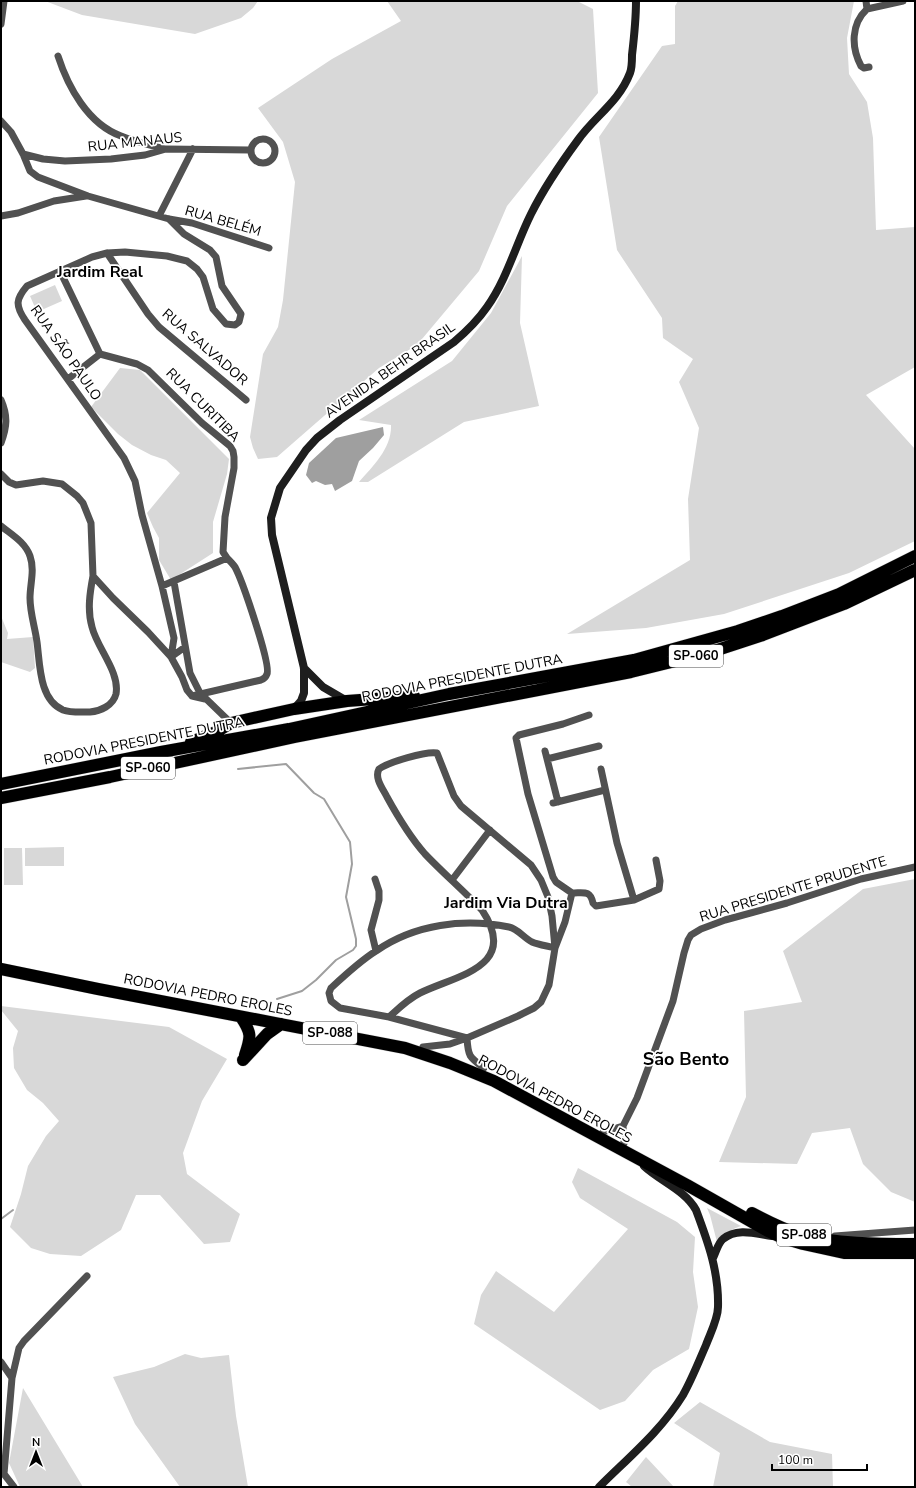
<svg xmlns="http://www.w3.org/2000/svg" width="916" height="1488" font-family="'Nunito Sans',sans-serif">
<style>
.green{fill:#d8d8d8}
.water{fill:#9f9f9f}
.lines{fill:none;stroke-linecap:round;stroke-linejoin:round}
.stream{stroke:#9f9f9f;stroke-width:2}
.highway-casing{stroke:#dbdbdb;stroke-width:13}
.street{stroke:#515151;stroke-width:7}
.secondary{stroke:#1e1e1e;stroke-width:8}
.highway{stroke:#000;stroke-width:12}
.labels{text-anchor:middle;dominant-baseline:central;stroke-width:3.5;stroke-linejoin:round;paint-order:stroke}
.shield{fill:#fff;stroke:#4c4c4c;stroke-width:1}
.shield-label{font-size:13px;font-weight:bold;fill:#000}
.street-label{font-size:14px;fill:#000;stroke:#fff}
.quarter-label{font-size:16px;font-weight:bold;fill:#000;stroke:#fff}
.district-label{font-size:18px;font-weight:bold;fill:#000;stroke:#fff}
</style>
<rect width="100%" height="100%" fill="#fff"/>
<!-- green -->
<path class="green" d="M45,1H258L253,8L241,18L195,34L82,15Z
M387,1H577L593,9L598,93L507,206L479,271L417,345L379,368L277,457L258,459L253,448L250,437L263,354L278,327L283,300L295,182L283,142L258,108L332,59L401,21Z
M678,1H854L847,38L849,74L867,102L873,138L876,230L915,227V367L866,395L915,449V541L849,573L724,614L646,628L567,634L690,560L688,499L699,428L679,382L693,359L663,338L662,318L617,250L599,137L662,46L675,44V6Z
M522,256L520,323L539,406L464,422L368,482H359C373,466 392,448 391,425L359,420L452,361L491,313Z
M55,285L62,301L37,312L30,296Z
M120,368L140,370L229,459L227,474L213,522V553L171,580L159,560V538L153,527L147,513L180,473L166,460L151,455L132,445L118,434L91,407Z
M1,616L8,633L7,639L33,637L35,668L30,672L1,662Z
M64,847V866H25V848Z
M4,848H22L23,885H4Z
M915,879V1202L891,1192L863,1164L850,1128L812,1133L797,1164L719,1162L746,1097L744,1011L802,1002L783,951L863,889Z
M1,1006L169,1027L227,1059L202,1101L183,1153L187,1174L240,1214L230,1242L204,1244L160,1195H136L121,1230L81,1256L50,1254L31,1248L10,1227L21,1194L28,1166L46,1136L59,1121L43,1103L27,1090L14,1068L13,1048L18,1031L1,1010Z
M578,1168L677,1222L695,1237L693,1272L698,1307L689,1349L653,1370L625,1401L600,1410L474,1324L481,1295L496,1271L554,1312L628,1229L580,1198L572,1182Z
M707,1208L741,1226C730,1230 724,1233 717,1242L710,1215Z
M185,1354L201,1358L229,1355L236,1416L248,1487H180L135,1424L113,1377L154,1367Z
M23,1388L83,1487H20L9,1463Z
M700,1402L770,1442L832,1454L833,1487H713L720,1453L674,1423Z
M646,1457L674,1487H632L626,1482Z"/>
<!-- water -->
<path class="water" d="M383,427L384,435L373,448L359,461L352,481L335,491L332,484L325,485L316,481L312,483L306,475L309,463L336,438Z"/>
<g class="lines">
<!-- stream -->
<path class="stream" d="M238,769L286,764L314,793L324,799L350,842L352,864L346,897L356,939V946L353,950L336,960L316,980L302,991L277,999
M1,1219L13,1210"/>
<!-- highway casing -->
<g class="highway-casing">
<path id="highway" d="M191,742L218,731L231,723L294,709L347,701L414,696
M1,784L161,752L289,729L449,694L634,660L738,631L782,616L839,594L915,556
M1,798L110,777L295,737L631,672L708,653L763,635L844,604L915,570
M1,969L98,989L405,1048L450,1063L494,1081L687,1185L768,1231L783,1238L803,1244L844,1253H915
M241,1017C252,1033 251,1037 245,1055
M243,1060L267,1034L281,1024
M752,1213C767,1221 783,1229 799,1234C836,1244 877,1244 915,1244"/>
</g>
<!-- street -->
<path class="street" d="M866,1L867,9C851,24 851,47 861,66L864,68L869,67
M867,9L903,1
M1,24L4,1
M58,56C68,87 88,124 121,136C135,142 151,145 165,149
M1,121L11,132L23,154L30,171L38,177L88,196L169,219L192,223L269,248
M251 151a12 12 0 1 1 24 0a12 12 0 1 1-24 0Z
M23,154L43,159L65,161L111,159L145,155L166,149L250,150
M1,216L18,213L54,201L86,196
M159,216L193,149
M169,219L184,234L210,250L216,257L222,286L241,314L239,322L235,325L226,324L213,309L203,277L197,269L187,261L167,256L125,252L107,253L92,257L27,286C16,299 15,305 25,320L124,458L135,481L142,515L162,586L174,638L171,657
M107,253L148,314L159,327L246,400
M60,271L100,354L137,364L148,370L202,423L230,446L233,451L234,457V468L225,517L223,552L227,558
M68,379L100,354
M1,400C8,416 7,427 1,443
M1,474L9,482L16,485L43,481L62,484L77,496L83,503L91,523L93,576L113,598L148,632L171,657L182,677L187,690L192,696L205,699
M1,526C12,535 25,542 30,556C35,570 30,584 30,598C30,613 35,627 37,642C40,664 39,700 63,710C71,713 82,712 90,712C100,711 113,706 116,694C120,672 97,648 92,627C87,610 90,592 93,576
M174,582L190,673L200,693L231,723
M162,586L227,558C230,561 233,564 235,567C242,580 271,664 267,674C266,677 264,679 261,680L192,696
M171,657L185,647
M545,751L558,802
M547,759L599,746
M601,769L617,843L634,900
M553,803L605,790
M375,879L379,891V900L371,930L376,951
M452,880L490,830
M572,893C584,893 590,890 593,903L596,906L634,900L659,889L660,881L656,860
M389,1017C399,1008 408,999 420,993C457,975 520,967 482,910C464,891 443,873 425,854C410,837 398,817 387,797C383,789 374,778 379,769C389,762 426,751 437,753L454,796L461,806L531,865L541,880L548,897L552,916L555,948
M467,1038L389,1017L340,1008L331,1001L329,993L331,988C345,975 360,961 376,951C415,924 464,918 509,927C518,929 523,937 532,942C539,945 548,946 555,948
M467,1038C468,1056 469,1057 484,1068
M423,1047L450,1044L467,1038L518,1016L534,1008L541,1002L549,985L555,948L565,922L572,893L556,882L553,877L528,794L516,738L519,735L563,724L589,715
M603,1132L623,1126
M624,1143L623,1126L637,1098L673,1001L684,953L688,940L691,935L701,929L725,920L787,903L861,879L915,867
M835,1236L915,1230
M1,1362L12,1378L4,1474L14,1487
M12,1378L19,1348L24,1341L87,1276"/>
<!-- secondary -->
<path class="secondary" d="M304,668L323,687L347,701
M294,709L301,701L304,693V668L272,535L271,518L280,488L306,450L317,438L340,420L454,342C467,331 478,320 487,307C507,279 516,244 531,214C544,188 561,163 578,140C595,116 619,102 630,73C632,68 632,61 632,55C634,38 636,19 636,1
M713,1258C716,1252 718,1243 723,1239C737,1227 757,1234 772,1236
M599,1487C628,1458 661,1431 683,1395C692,1379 699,1361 706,1345C710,1334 718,1319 718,1307C719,1272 708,1242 696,1210C685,1190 660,1181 644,1166"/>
<!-- highway -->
<use href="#highway" class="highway"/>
</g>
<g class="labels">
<!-- shield labels -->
<g class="shield">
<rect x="669" y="645" width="54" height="22" rx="3"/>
<rect x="121" y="757" width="54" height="22" rx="3"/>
<rect x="303" y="1022" width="54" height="22" rx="3"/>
<rect x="777" y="1224" width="54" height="22" rx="3"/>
</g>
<g class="shield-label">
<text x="696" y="656">SP-060</text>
<text x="148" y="768">SP-060</text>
<text x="330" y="1033">SP-088</text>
<text x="804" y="1235">SP-088</text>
</g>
<!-- street labels -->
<g class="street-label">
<text transform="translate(135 142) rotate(-6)">RUA MANAUS</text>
<text transform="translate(223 221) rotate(16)">RUA BELÉM</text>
<text transform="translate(205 347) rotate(41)">RUA SALVADOR</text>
<text transform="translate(66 353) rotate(55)">RUA SÃO PAULO</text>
<text transform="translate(390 370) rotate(-35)">AVENIDA BEHR BRASIL</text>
<text transform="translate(203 405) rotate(45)">RUA CURITIBA</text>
<text transform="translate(462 678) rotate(-11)">RODOVIA PRESIDENTE DUTRA</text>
<text transform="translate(144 741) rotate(-11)">RODOVIA PRESIDENTE DUTRA</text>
<text transform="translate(793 889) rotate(-17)">RUA PRESIDENTE PRUDENTE</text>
<text transform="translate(208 995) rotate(11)">RODOVIA PEDRO EROLES</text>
<text transform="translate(555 1099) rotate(28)">RODOVIA PEDRO EROLES</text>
</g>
<!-- quarter labels -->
<g class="quarter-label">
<text x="100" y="272">Jardim Real</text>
<text x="506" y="903">Jardim Via Dutra</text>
</g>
<!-- district labels -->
<g class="district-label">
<text x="686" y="1059">São Bento</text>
</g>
</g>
<!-- border -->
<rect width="916" height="1488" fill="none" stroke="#000000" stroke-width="4"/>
<!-- north arrow -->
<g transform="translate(36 1452)" stroke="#ffffff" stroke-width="3" paint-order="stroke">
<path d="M0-3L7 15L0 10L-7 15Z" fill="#000000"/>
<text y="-6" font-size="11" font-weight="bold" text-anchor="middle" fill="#000000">N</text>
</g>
<!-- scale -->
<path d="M772 1464v6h95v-6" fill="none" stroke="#000000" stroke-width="2"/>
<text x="778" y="1464" font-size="12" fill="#000000" stroke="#ffffff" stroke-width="3" paint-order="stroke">100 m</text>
</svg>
